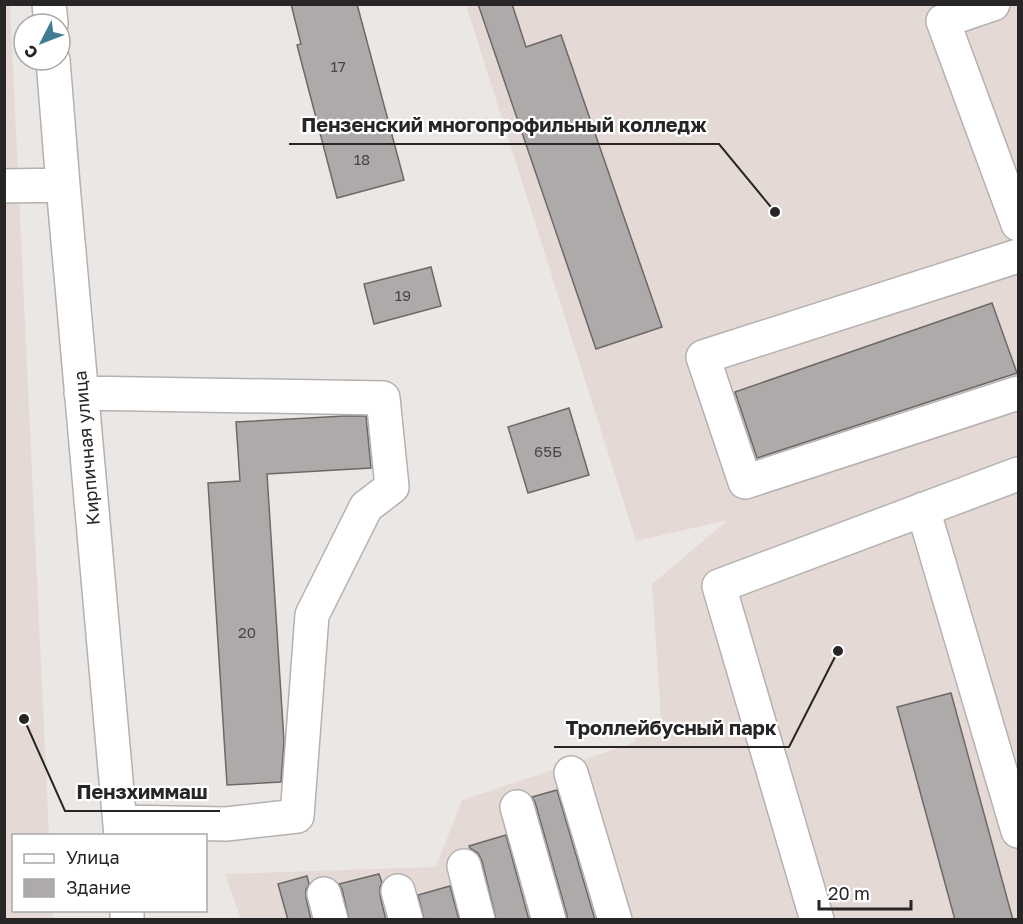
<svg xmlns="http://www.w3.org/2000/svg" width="1023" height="924" font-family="'Golos Text',sans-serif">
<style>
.built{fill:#e5d9d5}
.building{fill:#aeaaa9;stroke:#6d6968;stroke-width:1.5}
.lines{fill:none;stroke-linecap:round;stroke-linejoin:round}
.minor-casing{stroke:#b5b1b0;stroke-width:36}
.minor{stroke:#fff;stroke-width:33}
.labels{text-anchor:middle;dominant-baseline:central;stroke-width:4.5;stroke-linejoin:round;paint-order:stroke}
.number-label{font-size:15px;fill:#494646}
.street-label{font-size:18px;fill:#272525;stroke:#fff}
.leader{fill:none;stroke:#272525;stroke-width:2}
.callout-dot{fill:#272525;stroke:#fff;stroke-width:2}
.callout-label{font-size:20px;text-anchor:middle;font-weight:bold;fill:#272525;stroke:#fff;stroke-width:4.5;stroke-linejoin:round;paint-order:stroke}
</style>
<rect width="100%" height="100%" fill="#ebe7e5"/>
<!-- built -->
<path class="built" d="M10,4L49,835L14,836V910L52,911L53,919L5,920L4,5Z
M466,5H1018V919H241L225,874L436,867L462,800L630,744L661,718L652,584L728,520L636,541Z"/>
<!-- building -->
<path class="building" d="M291,4H357L404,180L337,198L297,45L301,44Z
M478,4H512L526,47L561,35L662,327L596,349Z
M431,267L441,306L374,324L364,284Z
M992,303L1017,373L757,458L735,392Z
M569,408L589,475L528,493L508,427Z
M344,416H366L371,468L267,474L284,742L281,782L227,785L208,483L240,481L236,422Z
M951,693L1013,920H955L897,707Z
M557,790L595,920H567V915L535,802L532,797Z
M506,835L529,920H496L482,861L478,853L470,848L469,846Z
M379,874L382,883L380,887V896L386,920H349L342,889L339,884Z
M307,876L309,884L306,890V898L311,920H288L278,884Z
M450,886L459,920H424L418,895Z"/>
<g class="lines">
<!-- minor casing -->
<g class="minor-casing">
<path id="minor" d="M49,4L51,24
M993,4L943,21L1018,224
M53,60L63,185L121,836
M4,186L63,185
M1018,256L703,357L745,482L1018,393
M81,393L383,398L392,487L366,507L312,615L297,816L226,824L120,822
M923,509L1018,831
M571,773L615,920
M517,807L549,920
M464,866L478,920
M398,891L406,920
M324,894L331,920
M127,910V920
M817,920L719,586L1018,474"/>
</g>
<!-- minor -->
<use href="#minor" class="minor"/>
</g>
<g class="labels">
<!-- number labels -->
<g class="number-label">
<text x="338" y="66">17</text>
<text x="362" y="159">18</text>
<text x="403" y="295">19</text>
<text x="548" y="451">65Б</text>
<text x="247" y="632">20</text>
</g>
<!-- street labels -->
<g class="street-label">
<text transform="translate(86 448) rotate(-95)">Кирпичная улица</text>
</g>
</g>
<!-- callouts -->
<path class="leader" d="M775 212L719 144H289M838 651L789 747H554M24 719L65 811H220"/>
<g class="callout-dot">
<circle cx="775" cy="212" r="6"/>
<circle cx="838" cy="651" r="6"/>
<circle cx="24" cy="719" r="6"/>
</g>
<g class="callout-label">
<text x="504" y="132">Пензенский многопрофильный колледж</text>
<text x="671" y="735">Троллейбусный парк</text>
<text x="142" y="799">Пензхиммаш</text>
</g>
<!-- border -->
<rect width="1023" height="924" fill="none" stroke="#272525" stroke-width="12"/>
<!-- legend -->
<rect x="12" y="834" width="195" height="78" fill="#ffffff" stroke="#a9a8a8" stroke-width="1.5"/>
<rect x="24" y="854" width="30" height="9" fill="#ffffff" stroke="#a9a8a8" stroke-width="1.5"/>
<text x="66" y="864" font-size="18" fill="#272525">Улица</text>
<rect x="24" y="879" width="30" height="18" fill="#aeaaa9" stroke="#a9a8a8" stroke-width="1.5"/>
<text x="66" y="894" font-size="18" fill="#272525">Здание</text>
<!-- north arrow -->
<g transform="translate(42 42) rotate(228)"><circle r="28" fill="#ffffff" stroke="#a9a8a8" stroke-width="1.5"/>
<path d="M0-4.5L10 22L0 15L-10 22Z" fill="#407c93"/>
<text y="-9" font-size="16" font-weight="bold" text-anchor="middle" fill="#272525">С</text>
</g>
<!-- scale -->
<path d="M819 900v9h92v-9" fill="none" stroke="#272525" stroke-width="3"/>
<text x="828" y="900" font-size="18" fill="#272525" stroke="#ffffff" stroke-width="4.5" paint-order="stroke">20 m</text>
</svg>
